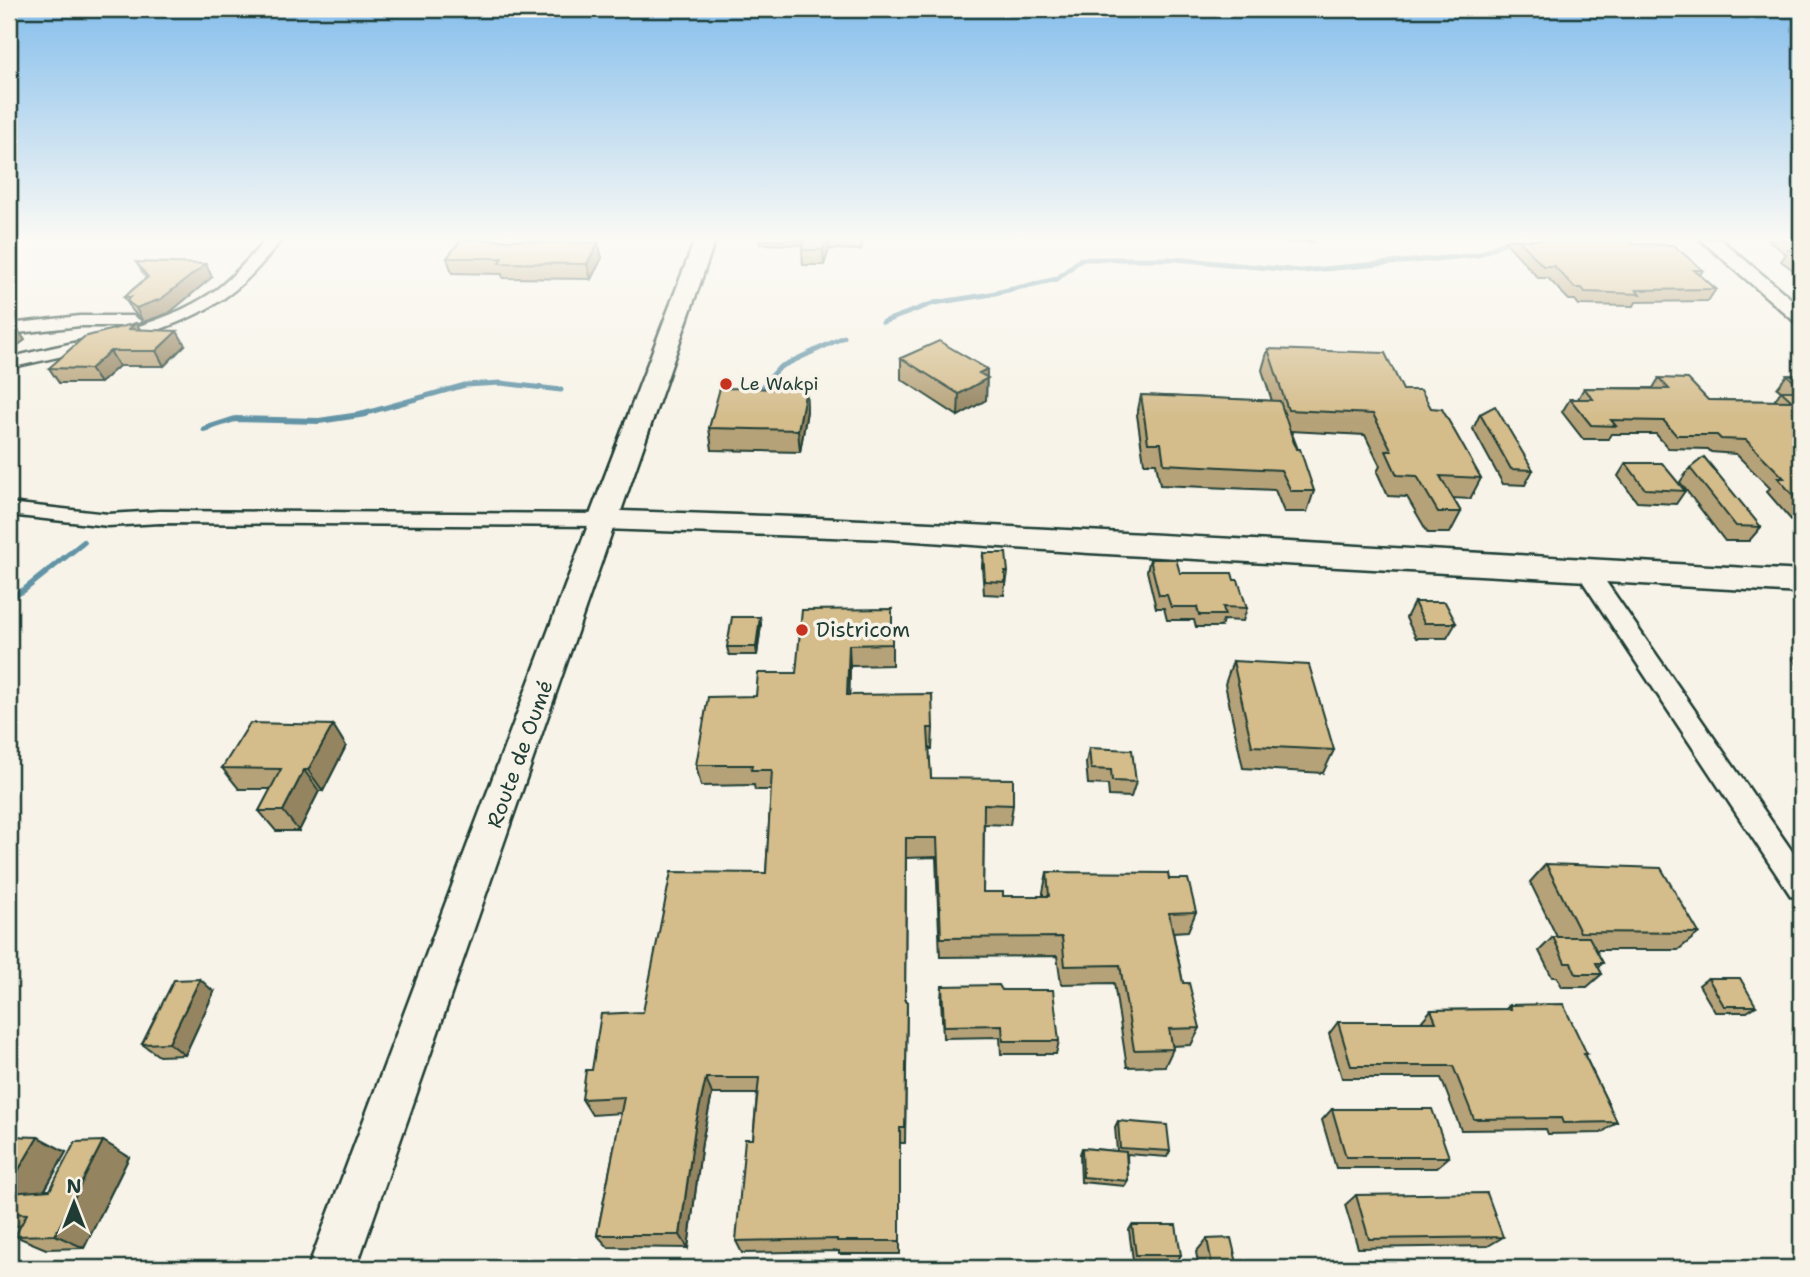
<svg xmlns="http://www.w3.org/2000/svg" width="1810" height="1277" font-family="'Shantell Sans',sans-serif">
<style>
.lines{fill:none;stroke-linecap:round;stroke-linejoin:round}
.stream-far1{stroke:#6394a6;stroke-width:5}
.stream{stroke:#6394a6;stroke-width:6}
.minor-casing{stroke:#1f3d34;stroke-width:5}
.tertiary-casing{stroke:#1f3d34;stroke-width:5}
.secondary-casing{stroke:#1f3d34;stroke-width:5}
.minor{fill:#f7f3e8;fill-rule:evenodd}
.tertiary{fill:#f7f3e8;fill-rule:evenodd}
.secondary{fill:#f7f3e8;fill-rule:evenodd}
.wall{fill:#b6a278;stroke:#1f3d34;stroke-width:2}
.shaded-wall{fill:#948461;stroke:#1f3d34;stroke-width:2}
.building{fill:#d4bc8b;stroke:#1f3d34;stroke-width:2}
.poi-dot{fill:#c8321e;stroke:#f7f3e8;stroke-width:2.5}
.labels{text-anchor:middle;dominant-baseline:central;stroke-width:7;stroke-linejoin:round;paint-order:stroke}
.far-poi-label{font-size:18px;fill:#1f3d34;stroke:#f7f3e8;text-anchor:start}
.poi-label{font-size:21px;fill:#1f3d34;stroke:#f7f3e8;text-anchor:start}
.street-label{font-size:21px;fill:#1f3d34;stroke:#f7f3e8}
</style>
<rect width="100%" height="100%" fill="#f7f3e8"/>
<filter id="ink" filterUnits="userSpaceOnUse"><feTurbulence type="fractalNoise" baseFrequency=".0143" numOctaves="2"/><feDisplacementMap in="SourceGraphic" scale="14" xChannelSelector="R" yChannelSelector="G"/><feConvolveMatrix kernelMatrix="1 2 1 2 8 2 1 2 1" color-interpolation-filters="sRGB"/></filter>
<g filter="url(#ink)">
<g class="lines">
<!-- stream-far1 -->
<path class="stream-far1" d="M883,322L934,303L986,295L1057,279L1081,259H1176L1301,271L1478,255L1510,240
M755,395L780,367L844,337
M359,415L465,385L501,383L561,390"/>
<!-- stream -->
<path class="stream" d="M204,429L235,419L319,421L366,414
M9,598L24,590L84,542"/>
<!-- minor casing -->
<g class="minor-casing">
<path id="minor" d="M266,240H281C265,261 246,283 224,298C170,336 74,353 9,368V358C77,340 159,331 217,289C235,275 250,257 266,240Z
M80,316H133L141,321L133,326H80L9,334V324Z
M9,503L108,514L160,511L603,514L610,515L613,520L610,525L603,526L160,523L108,526L9,515Z
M1587,564L1595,566L1801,864V899L1791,896L1579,576L1576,571L1579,566Z"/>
</g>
<!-- tertiary casing -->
<g class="tertiary-casing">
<path id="tertiary" d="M1701,240H1721L1801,307V323L1794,321Z
M603,512L612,514L616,520L356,1268H308L590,520L594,514Z"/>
</g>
<!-- secondary casing -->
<g class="secondary-casing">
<path id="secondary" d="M695,240H715L621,511C1014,523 1408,550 1801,571V593L1089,553L887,539L603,529L593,527L588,520Z"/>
</g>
<!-- minor -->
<use href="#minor" class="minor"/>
<!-- tertiary -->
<use href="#tertiary" class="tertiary"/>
<!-- secondary -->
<use href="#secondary" class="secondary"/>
</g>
<!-- wall -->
<path class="wall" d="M461,240H545L543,243H598L602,258L591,279L503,278L502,274L452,273L447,258Z
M759,240H863L861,250L829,249L824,265H803L802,250L803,245L760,244Z
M1286,240H1315L1314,242H1288Z
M1504,240H1628L1633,244L1703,270L1700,275L1716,289L1708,301L1636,302L1634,306L1579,305L1575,300H1569L1548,278H1538Z
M1768,240H1801V276L1781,261L1786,254Z
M136,262L212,277L169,313L143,322L132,310L124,297L146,278Z
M136,323L140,330L185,345L164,366H119L100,383H59L49,368Z
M1268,349L1403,390L1431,408L1481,478L1470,499L1453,498L1461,512L1450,533H1428L1407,497L1388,496L1377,472L1380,466L1365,435L1291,431L1314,491L1307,512H1284L1275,490L1160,485L1156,463H1144L1137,415L1141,395L1272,401L1262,370Z
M901,358L987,369L986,400L958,416L901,379Z
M1787,375H1801V522H1793L1767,492L1770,488L1736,454L1711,452L1708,449L1668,448L1656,434H1611L1608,439H1583L1562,412L1570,399H1578L1584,388H1653L1659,378L1708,400L1774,401L1781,391L1777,388Z
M806,389L807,411L800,452L712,450L709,428Z
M1480,414L1533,470L1525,485L1503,484L1473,429Z
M1626,463L1685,491L1676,504L1637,502L1618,476Z
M1690,468L1761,527L1749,541H1725L1680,482Z
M983,553L1008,572L1006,585H1005L1004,595L984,594L982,566Z
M1150,559L1180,573L1234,580L1247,608L1243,621L1223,620L1221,627H1196L1194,620H1167L1164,608H1156L1147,571Z
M1414,602L1456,623L1447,638H1416L1406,618Z
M892,609V665L850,666L849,695L933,728L932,749H929L931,778L1013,805L1010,825L984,824L983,892L1003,896H1043V892L1047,872L1169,879L1196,912L1188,931L1173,932L1183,983L1200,1028L1191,1045L1172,1046L1173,1049L1165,1066L1127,1067L1114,983L1061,984L1057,956L940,957L936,857L906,858L905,1001H907L905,1143H900V1254H839V1251L742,1253L736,1241L753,1139L757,1094H712L702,1142L688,1248L608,1247L597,1235L621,1113L592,1115L582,1099L592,1070L766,873L771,790H755L754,785L701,786L696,765L756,696L796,673Z
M760,617L761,625L757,655H729L727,647Z
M1801,649V669L1793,659Z
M1233,661L1334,750L1323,773L1243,768L1225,684Z
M333,725L346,746L323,791H319L299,831H276L259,811L271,789H239L222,768Z
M1089,748L1136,782L1131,797L1109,796L1108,785L1088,784L1086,763Z
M1546,864L1699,933L1678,950H1596L1603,963L1598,967L1602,974L1587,987H1562L1557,977H1552L1539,951L1553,937H1557L1530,882Z
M1708,978L1756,1006L1747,1012H1715L1699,985Z
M942,986L1002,990L1059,1041L1056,1054H1001L1000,1037L943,1038L941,999Z
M214,992L185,1055L159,1056L142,1044Z
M1509,1005L1587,1054L1585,1056L1617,1122L1601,1133L1548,1134L1546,1129L1461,1130L1441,1078H1342L1329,1034L1338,1022H1421L1431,1010L1506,1009Z
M1332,1109L1449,1157L1436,1168H1336L1322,1120Z
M1118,1121L1170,1151L1167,1157L1127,1154L1128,1181L1125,1186L1081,1182L1080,1154L1082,1148L1117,1151L1115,1127Z
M9,1136L66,1152L45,1190H50L103,1141L129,1157L84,1248L46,1249L15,1236L21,1226L9,1225Z
M1356,1195L1503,1237L1488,1246L1358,1248L1345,1205Z
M1132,1225L1181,1255L1178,1260H1133L1129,1230Z
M1207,1239L1237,1263L1232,1268H1199L1196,1252Z"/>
<!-- shaded-wall -->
<path class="shaded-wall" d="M531,240H545L534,257L530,242Z
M827,240H829V249L824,265L823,250Z
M598,243L602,258L591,279L587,264Z
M206,264L212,277L169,313L143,322L136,308Z
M136,323L145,337L129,329Z
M15,326L25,340L9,352V330Z
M177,331L185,345L164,366L156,351Z
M110,351L119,366L100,383L90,369Z
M987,369L986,400L958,416L959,394L979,373Z
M806,389L807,411L800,452L798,430Z
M760,617L761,625L757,655L756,647Z
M849,645L850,666L849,716L847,695Z
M333,725L346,746L323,791L308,770Z
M304,770L319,791L299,831L283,811Z
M200,979L214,992L185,1055L169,1043Z
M706,1078L712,1094L702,1142L688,1248L680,1235L695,1127Z
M38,1137L66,1152L35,1207L9,1195V1186Z
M103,1141L129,1157L84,1248L55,1235Z"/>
<!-- building -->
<path class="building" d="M461,240H531L530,242L598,243L587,264L499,263L502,258H447Z
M804,240H827L823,250H802Z
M1519,240H1628L1633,244L1673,245L1703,270H1694L1716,289L1636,290L1640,294L1585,292L1582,288H1575L1554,266H1543Z
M1790,240H1801V248Z
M1789,250H1801V259Z
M136,262L206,264L161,299L136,308L127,301L131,297H124L148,277Z
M136,323L129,329L177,331L156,351H110L90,369L49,368L84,337Z
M939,341L987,369L979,373L988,378L959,394L901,358Z
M1268,349L1385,353L1403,390H1421L1431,408L1442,409L1481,478L1440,476L1461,512H1438L1417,476L1397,475L1386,451H1392L1373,414L1288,410Z
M1787,375H1801V388Z
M1659,378L1688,379L1708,400L1792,401L1781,391H1801V505L1778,478H1784L1746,440L1721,439L1717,435H1676L1664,421L1611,420L1616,426L1591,425L1570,399H1593L1584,388L1669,389Z
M720,388L806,389L798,430L709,428Z
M1141,395L1280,401L1296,449H1300L1314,491H1291L1281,470L1164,464L1161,443H1148Z
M1495,406L1533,470L1511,469L1480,414Z
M1704,457L1761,527L1736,526L1690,468Z
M1626,463H1662L1685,491L1645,489Z
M983,553H1006L1008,572H1005V582L985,581Z
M1150,559H1176L1180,573H1232L1234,580H1238L1247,608L1223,607L1225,615H1199L1197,607H1171L1167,595H1159Z
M1414,602H1445L1456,623H1424Z
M892,609V644L849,645L847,695L932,694L933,728H928L931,778L1013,779V805L984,804L983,892H1003V896H1049L1047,872L1168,873L1169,879H1188L1196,912L1169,913L1183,983H1189L1200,1028L1169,1029L1173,1049L1134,1050L1120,965L1065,966L1062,937L941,938L937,838H906L905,1001H907L905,1128H900V1241H837V1239L736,1241L745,1139H753L759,1078H706L695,1127L680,1235H597L624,1097L582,1099L586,1070H592L601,1014L643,1012L671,872L766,873L772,770H751L752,765H696L708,697L756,696L758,673H796L802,610Z
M732,617H760L756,647H727Z
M1233,661L1309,665L1334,750L1252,746Z
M250,723L333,725L308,770H304L283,811H259L281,769L222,768Z
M1089,748L1132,750L1136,782L1112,781L1111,770L1091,769Z
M1546,864L1661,868L1699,933L1580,932Z
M1553,937H1589L1603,963H1596L1602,974H1576L1571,963H1565Z
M1708,978H1740L1756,1006H1724Z
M200,979L169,1043L142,1044L174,980Z
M999,985L1002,990H1053L1059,1041H1003L1002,1025L944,1026L942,986Z
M1563,1004L1587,1054H1584L1617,1122L1563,1123L1561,1118L1474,1119L1453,1066H1351L1338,1022H1436L1431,1010L1511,1009L1509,1005Z
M1332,1109H1432L1449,1157H1346Z
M1118,1121L1167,1125L1170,1151L1120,1148Z
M9,1136L38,1137L9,1186Z
M103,1141L55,1235L15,1236L27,1214L9,1213V1193L50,1190L75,1142Z
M1082,1148L1126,1152L1128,1181L1083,1177Z
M1487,1193L1503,1237L1369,1239L1356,1195Z
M1132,1225H1176L1181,1255H1136Z
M1231,1238L1237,1263L1212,1264L1207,1239Z"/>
</g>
<!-- sky -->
<linearGradient id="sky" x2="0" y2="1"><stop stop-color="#85beec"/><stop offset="0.57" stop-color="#fbfaf5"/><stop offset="1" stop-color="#fbfaf5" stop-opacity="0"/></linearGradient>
<rect width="1810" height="419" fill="url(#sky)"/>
<!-- markers -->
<g class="poi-dot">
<circle cx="726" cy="384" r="7"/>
<circle cx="802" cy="630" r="7"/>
</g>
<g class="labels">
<!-- far-poi labels -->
<g class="far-poi-label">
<text x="740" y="384">Le Wakpi</text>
</g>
<!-- poi labels -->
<g class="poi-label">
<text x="816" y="630">Districom</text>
</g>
<!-- street labels -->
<g class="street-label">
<text transform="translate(520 754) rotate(-70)">Route de Oumé</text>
</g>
</g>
<!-- margin -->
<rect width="1810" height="1277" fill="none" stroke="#f7f3e8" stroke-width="35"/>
<rect x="18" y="18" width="1775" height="1242" fill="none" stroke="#1f3d34" stroke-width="2.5" filter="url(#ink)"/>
<!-- north arrow -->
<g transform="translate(74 1203)" stroke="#f7f3e8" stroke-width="5" paint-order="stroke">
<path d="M0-5L12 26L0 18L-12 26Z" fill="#1f3d34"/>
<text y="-10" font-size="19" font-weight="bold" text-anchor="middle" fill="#1f3d34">N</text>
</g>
</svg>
